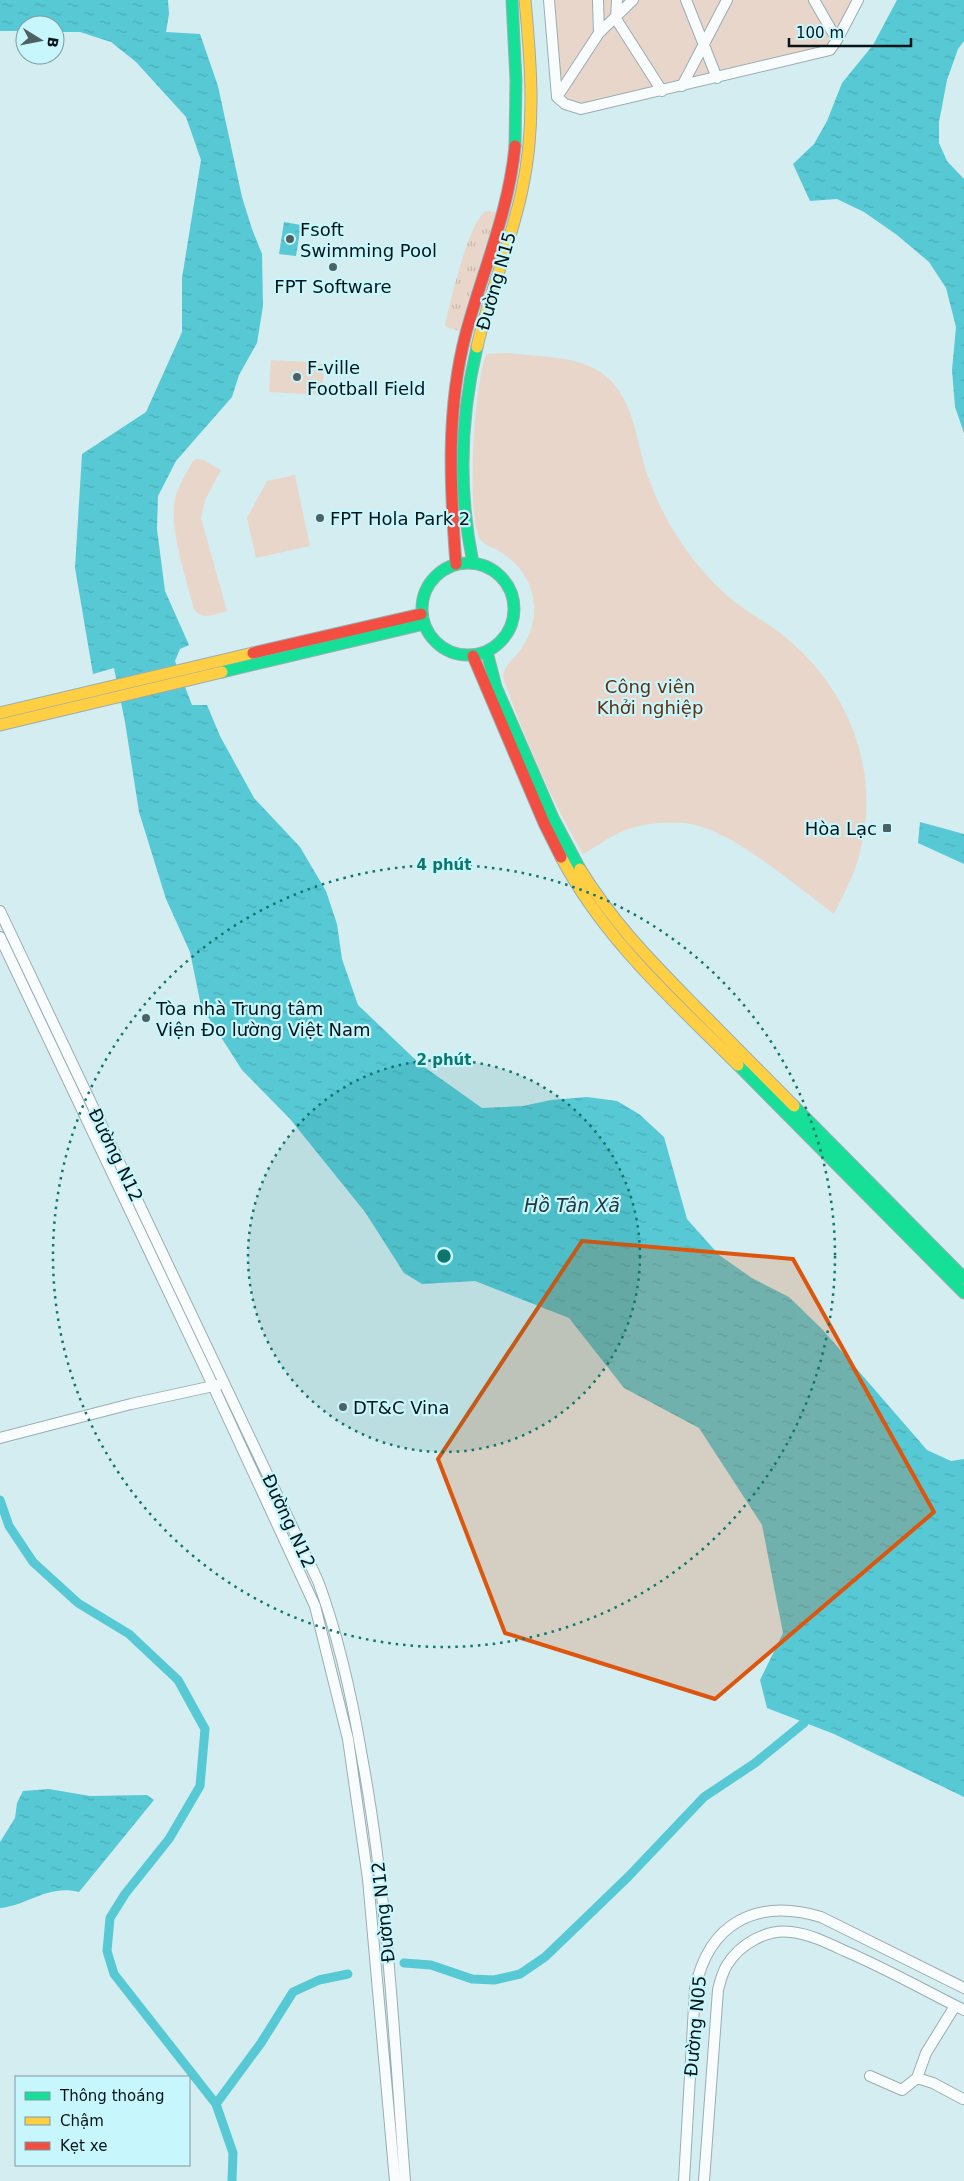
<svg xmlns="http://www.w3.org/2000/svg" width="964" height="2181" font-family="'DejaVu Sans',sans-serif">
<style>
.grass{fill:url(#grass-tufts)}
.green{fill:#e8d6ca}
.water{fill:url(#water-ripples)}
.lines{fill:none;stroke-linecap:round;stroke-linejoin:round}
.canal{stroke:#57c9d5;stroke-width:9}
.street-casing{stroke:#9aadb0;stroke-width:12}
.fast-casing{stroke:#9aadb0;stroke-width:13}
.slow-casing{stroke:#9aadb0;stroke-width:13}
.jam-casing{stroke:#9aadb0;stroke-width:13}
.street{stroke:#f9fcfd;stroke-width:10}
.fast{stroke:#16e098;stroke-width:11}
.slow{stroke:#ffcf43;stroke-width:11}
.jam{stroke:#f24e42;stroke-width:11}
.marked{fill:#dd560d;fill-opacity:0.2;stroke:#dd560d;stroke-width:4;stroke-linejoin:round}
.ring{fill:none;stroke:#0f766e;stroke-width:2.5;stroke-dasharray:2.5 5}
.poi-dot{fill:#4d6164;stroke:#c8f6fd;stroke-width:2}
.labels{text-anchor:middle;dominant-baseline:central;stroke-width:4.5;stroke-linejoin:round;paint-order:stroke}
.poi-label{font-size:18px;fill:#051518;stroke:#c8f6fd;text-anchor:start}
.street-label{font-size:18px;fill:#051518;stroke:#c8f6fd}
.park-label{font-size:18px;fill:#632e0d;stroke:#c8f6fd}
.water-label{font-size:19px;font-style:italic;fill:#223a3d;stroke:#c8f6fd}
.centre{fill:#0f766e;stroke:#c8f6fd;stroke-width:2.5}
.ring-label{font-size:15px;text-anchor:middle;font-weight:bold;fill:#0f766e;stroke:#c8f6fd;stroke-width:4.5;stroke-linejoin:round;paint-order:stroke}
</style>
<defs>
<pattern id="grass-tufts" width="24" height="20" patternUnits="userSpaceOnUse" patternTransform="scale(1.25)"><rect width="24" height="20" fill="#e8d6ca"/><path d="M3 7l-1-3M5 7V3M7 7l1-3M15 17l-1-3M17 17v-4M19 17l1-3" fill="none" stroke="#c6b7ad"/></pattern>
<pattern id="water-ripples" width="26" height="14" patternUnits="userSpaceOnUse" patternTransform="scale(1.25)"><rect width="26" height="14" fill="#57c9d5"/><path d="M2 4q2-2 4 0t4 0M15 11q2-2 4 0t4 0" fill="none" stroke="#4aacb6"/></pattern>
</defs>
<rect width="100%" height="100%" fill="#d4edf1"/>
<!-- grass -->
<path class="grass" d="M486,211L496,212L459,331L446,327L445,324C451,301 468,222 486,211Z"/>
<!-- green -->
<path class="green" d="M552,0H855L828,48L575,106L560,96Z
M508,353C533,356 571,356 593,368C636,389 635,443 650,482C660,509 673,532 690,555C705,575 723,594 743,608C757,618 771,625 784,636C854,693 885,782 855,869C849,885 841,899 834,914C797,887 738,835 695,825C674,820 643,823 623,831C609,837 596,847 583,854C551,800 524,737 503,677C504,665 514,659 521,649C530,636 535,622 534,606C533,582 519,563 499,551C492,547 484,545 480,539C466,519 474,376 487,354Z
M271,360L324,363L322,395L269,392Z
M197,459L203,460L221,470L205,500L201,518L227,611C215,614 202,621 194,609C186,578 169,530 175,499C178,486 187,472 193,461Z
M295,475L310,546L256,558L247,518L267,481Z"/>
<!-- water -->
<path class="water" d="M0,0H168L169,14L166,32L200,34L218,86L242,197L252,229L262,254L263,306L257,343L239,375L232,397L176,461L158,496L157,529L165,591L189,645L180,649L175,661L192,705H207L220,736L254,798L300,847L326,891L337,924L342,959L358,1005L420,1064L482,1108L523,1106L551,1100L587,1097L617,1101L639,1114L664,1137L687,1219L719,1255L752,1278L789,1297L823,1330L927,1450L951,1461L964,1459V1797L834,1734L767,1708L760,1680L783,1633L762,1525L699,1428L624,1388L569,1318L475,1281L422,1284L404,1273L365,1212L290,1119L242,1070L201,1006L190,952L166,899L139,812L125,722L114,668L93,674L75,568L82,454L146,412L182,332V278L201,160L186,117L136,62L111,42L80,32H55V25H25V31H0Z
M897,0H964V41L958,49L947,80L939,122V143L947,161L964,179V433L955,407L952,370L956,327L946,288L929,262L897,235L864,212L837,199L810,201L793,164L814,144L827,121L842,83L873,45Z
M284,222L301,225L296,256L279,254Z
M920,822L964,834V864L918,843Z
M49,1789L90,1796L147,1795L154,1800L79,1892C48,1884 29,1905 0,1908V1842L15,1818L17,1803L23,1791Z"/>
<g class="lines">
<!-- canal -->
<path class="canal" d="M0,1500L9,1526L33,1562L78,1603L129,1634L178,1680L205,1729L200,1786L169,1839L125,1894L110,1918L107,1951L114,1974L216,2104L233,2153L232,2181
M404,1963L431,1965L472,1979L494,1980L520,1974L545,1957L628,1877L704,1797L755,1763L804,1723
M216,2104L261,2043L293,1992L319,1980L348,1974"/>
<!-- street casing -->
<g class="street-casing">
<path id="street" d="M549,0L557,97L565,104L581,109L830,50L837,40L858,0
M598,0L599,33
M617,0L616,19L662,91
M686,0L717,78
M814,0L837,40
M682,86L727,0
M557,97L599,33L633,0
M0,911L318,1581C339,1638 352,1697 362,1757C388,1897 394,2039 405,2181
M0,937L209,1377L315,1606L348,1739L368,1879L395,2181
M0,1438L131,1404L218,1385
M870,2076L902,2090L917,2078L926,2053L955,2006
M917,2078L933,2083L963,2099
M684,2181L695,1989C709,1922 757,1898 821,1917L964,1988
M704,2181L718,1990C720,1982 722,1973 727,1965C740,1944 766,1929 791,1932C810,1934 828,1943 845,1951C885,1968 924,1990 964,2010"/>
</g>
<!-- fast casing -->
<g class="fast-casing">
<path id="fast" d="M512,0L516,80L515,146
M422 609a46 46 0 1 1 92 0a46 46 0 1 1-92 0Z
M473,563C458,490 460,419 477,347
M487,652L496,687L553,818L580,869
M222,672L424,624
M738,1065L964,1293
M794,1106L964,1278"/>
</g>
<!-- slow casing -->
<g class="slow-casing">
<path id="slow" d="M477,347C489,294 511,243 522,190C536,127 531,64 525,0
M0,713L253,653
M0,725L222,672
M561,857C604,939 673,1000 738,1065
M580,869C613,923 651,961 695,1006C728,1039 761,1073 794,1106"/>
</g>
<!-- jam casing -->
<g class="jam-casing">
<path id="jam" d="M456,564C450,486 446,409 466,333C483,270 509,211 515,146
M253,653L421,614
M473,656L544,823L561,857"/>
</g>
<!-- street -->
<use href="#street" class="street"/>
<!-- fast -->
<use href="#fast" class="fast"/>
<!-- slow -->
<use href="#slow" class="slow"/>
<!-- jam -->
<use href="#jam" class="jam"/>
</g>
<!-- marked area -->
<path class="marked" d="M582,1241L793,1259L934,1512L715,1699L505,1633L438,1459Z"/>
<!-- distance rings -->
<circle cx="444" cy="1256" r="196" fill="#0f766e" fill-opacity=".12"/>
<g class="ring">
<circle cx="444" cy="1256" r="196"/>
<circle cx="444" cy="1256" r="391"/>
</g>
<!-- markers -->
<g class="poi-dot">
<circle cx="290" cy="239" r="5"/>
<circle cx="333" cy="267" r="5"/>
<circle cx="297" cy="377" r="5"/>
<circle cx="320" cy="518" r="5"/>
<rect x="882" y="823" width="10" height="10" rx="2.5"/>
<circle cx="146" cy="1018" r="5"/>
<circle cx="343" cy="1407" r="5"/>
</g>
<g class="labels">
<!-- poi labels -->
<g class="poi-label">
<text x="300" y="229">Fsoft<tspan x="300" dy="21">Swimming Pool</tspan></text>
<text x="333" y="286" text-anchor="middle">FPT Software</text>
<text x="307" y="367">F-ville<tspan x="307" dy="21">Football Field</tspan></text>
<text x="330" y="518">FPT Hola Park 2</text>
<text x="877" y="828" text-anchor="end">Hòa Lạc</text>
<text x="156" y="1008">Tòa nhà Trung tâm<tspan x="156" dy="21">Viện Đo lường Việt Nam</tspan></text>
<text x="353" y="1407">DT&amp;C Vina</text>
</g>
<!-- street labels -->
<g class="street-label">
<text transform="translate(496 281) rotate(-74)">Đường N15</text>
<text transform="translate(116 1155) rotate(64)">Đường N12</text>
<text transform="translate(289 1521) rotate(65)">Đường N12</text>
<text transform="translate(383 1912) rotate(-96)">Đường N12</text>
<text transform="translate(695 2026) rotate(-85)">Đường N05</text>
</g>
<!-- park labels -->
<g class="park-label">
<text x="650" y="686">Công viên<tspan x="650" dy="21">Khởi nghiệp</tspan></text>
</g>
<!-- water labels -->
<g class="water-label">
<text x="572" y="1205">Hồ Tân Xã</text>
</g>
</g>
<circle cx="444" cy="1256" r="8" class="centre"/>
<g class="ring-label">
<text x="444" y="870">4 phút</text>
<text x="444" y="1065">2 phút</text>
</g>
<!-- legend -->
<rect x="15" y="2076" width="175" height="90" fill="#c8f6fd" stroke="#7a9ca1"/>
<rect x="25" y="2092" width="25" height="8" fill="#16e098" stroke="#7a9ca1"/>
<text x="60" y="2101" font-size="15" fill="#051518">Thông thoáng</text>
<rect x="25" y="2117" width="25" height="8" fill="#ffcf43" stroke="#7a9ca1"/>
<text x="60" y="2126" font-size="15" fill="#051518">Chậm</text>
<rect x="25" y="2142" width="25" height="8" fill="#f24e42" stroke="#7a9ca1"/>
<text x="60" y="2151" font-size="15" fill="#051518">Kẹt xe</text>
<!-- north arrow -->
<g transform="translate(40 40) rotate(100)"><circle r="24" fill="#c8f6fd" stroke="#7a9ca1"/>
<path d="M0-4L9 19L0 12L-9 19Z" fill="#4d6164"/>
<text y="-8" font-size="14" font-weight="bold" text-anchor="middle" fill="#051518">B</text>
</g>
<!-- scale -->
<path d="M789 38v8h122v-8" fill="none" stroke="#051518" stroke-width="2.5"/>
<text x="796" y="38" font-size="15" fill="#051518" stroke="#c8f6fd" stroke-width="4" paint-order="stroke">100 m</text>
</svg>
